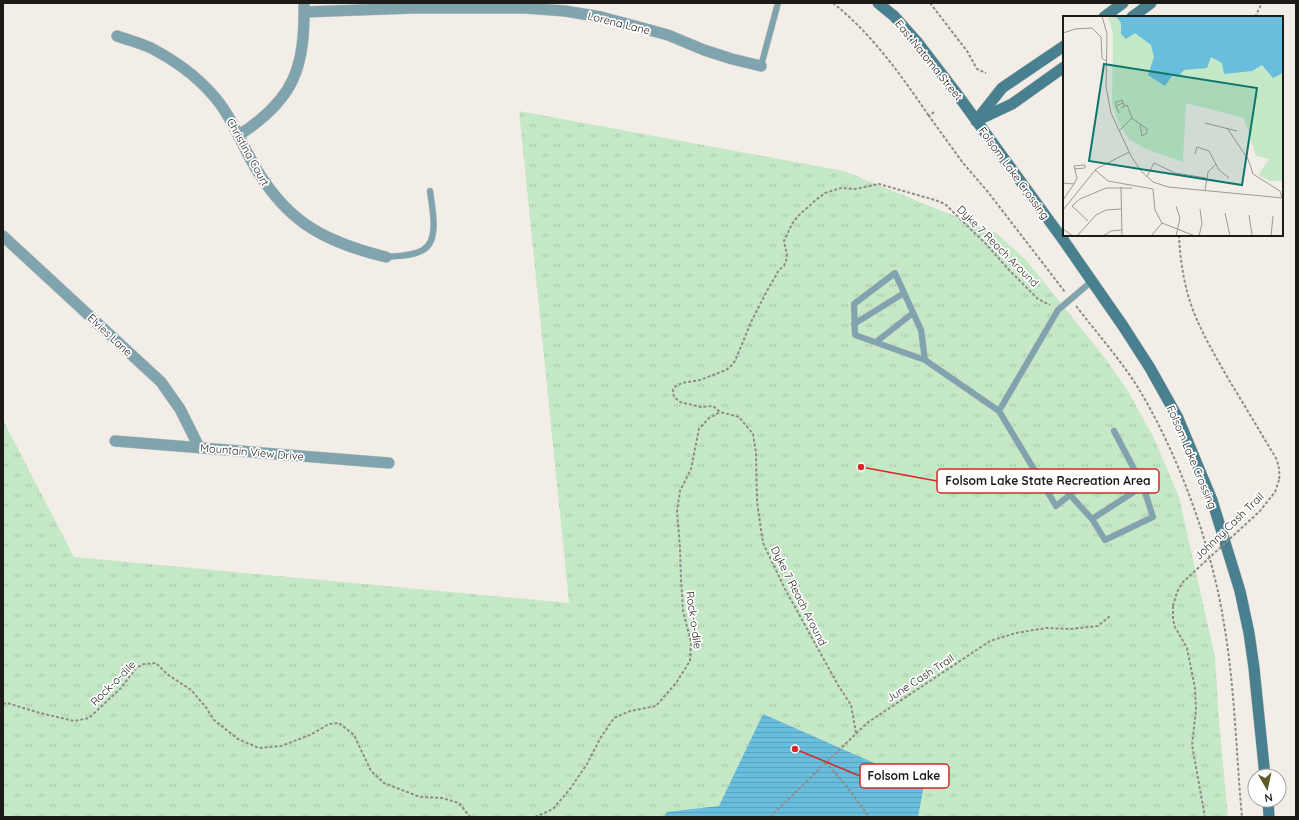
<svg xmlns="http://www.w3.org/2000/svg" width="1299" height="820" font-family="Quicksand,sans-serif">
<style>
.park{fill:url(#park-tufts)}
.water{fill:url(#water-rules)}
.lines{fill:none;stroke-linecap:round;stroke-linejoin:round}
.service-casing{stroke:#d1cbc6;stroke-width:7}
.minor-casing{stroke:#d1cbc6;stroke-width:12}
.secondary-casing{stroke:#d1cbc6;stroke-width:12}
.path{stroke:#908c88;stroke-width:2;stroke-dasharray:3 2;stroke-linecap:butt}
.service{stroke:#80a4ae;stroke-width:6}
.minor{stroke:#80a4ae;stroke-width:11}
.secondary{stroke:#48808f;stroke-width:11}
.path-bridge{stroke:#908c88;stroke-width:2;stroke-dasharray:3 2;stroke-linecap:butt}
.labels{text-anchor:middle;dominant-baseline:central;stroke-width:3.5;stroke-linejoin:round;paint-order:stroke}
.street-label{font-size:11px;fill:#1d1b18;stroke:#fff}
.inset-road{fill:none;stroke:#9d9994;stroke-width:1}
.view{fill:#0f766e;fill-opacity:0.15;stroke:#0f766e;stroke-width:2}
.inset-edge{fill:none;stroke:#1d1b18;stroke-width:2}
.leader{fill:none;stroke:#d62828;stroke-width:1.5}
.callout-dot{fill:#d62828;stroke:#fff;stroke-width:1.5}
.callout{fill:#fff;stroke:#d62828;stroke-width:1.5}
.callout-label{font-size:12px;text-anchor:middle;font-weight:bold;fill:#1d1b18}
</style>
<defs>
<pattern id="park-tufts" width="24" height="20" patternUnits="userSpaceOnUse"><rect width="24" height="20" fill="#c5e9c6"/><path d="M3 7l-1-3M5 7V3M7 7l1-3M15 17l-1-3M17 17v-4M19 17l1-3" fill="none" stroke="#a9c7a9"/></pattern>
<pattern id="water-rules" width="6" height="5" patternUnits="userSpaceOnUse"><rect width="6" height="5" fill="#69bddd"/><path d="M0 2.5h6" fill="none" stroke="#5ba2bd"/></pattern>
</defs>
<rect width="100%" height="100%" fill="#f3ede7"/>
<!-- park -->
<path class="park" d="M519,111L844,171L996,233L1026,260L1105,358L1128,391L1154,438L1179,497L1215,657L1219,721L1228,817H3V420L74,557L569,603Z"/>
<!-- water -->
<path class="water" d="M763,714L924,785L918,817H664L667,812L719,806Z"/>
<g class="lines">
<!-- service casing -->
<g class="service-casing">
<path id="service" d="M761,66L778,3
M386,257C398,256 413,256 423,250C440,241 432,207 430,191
M1092,281L1058,310L999,411L1056,506L1097,473
M854,324L904,293
M876,342L913,313
M925,360L921,330L895,273L854,304L855,335L925,360L999,411
M1070,495L1092,519L1143,486L1114,431
M1092,519L1105,540L1153,517L1143,486"/>
</g>
<!-- minor casing -->
<g class="minor-casing">
<path id="minor" d="M304,12L413,8H525L565,11L601,17L635,26L668,35L704,50L732,59L761,66
M117,36C128,40 140,43 151,48C172,59 195,75 211,93C229,112 238,136 250,158C283,219 320,241 386,257
M239,135C295,99 305,67 304,3
M3,236L161,382L180,409L199,447
M115,441L389,463"/>
</g>
<!-- secondary casing -->
<g class="secondary-casing">
<path id="secondary" d="M878,3L894,16L918,43L957,94L1064,241L1123,326L1150,368L1178,418L1212,500L1240,591L1249,633L1254,668L1265,776
M1104,17L1123,3
M1132,17L1151,3
M978,120L1012,104L1064,67
M976,121L1002,88L1064,46
M1268,800L1269,817"/>
</g>
<!-- path -->
<path class="path" d="M833,3C872,34 901,75 929,116
M930,3L967,51L977,69L986,73
M1255,17L1262,3
M934,112L929,116L963,163L988,192L1065,292
M1179,235C1180,260 1184,286 1193,310C1202,334 1216,357 1229,380C1245,406 1260,432 1276,458C1279,466 1280,472 1279,480
M1076,306C1097,333 1119,358 1137,386C1178,453 1212,546 1224,624C1235,688 1236,753 1242,817
M1173,606V620L1175,627L1187,648L1195,688L1196,710L1192,745L1205,817
M3,704L7,703L40,713L74,721L89,718L121,688L136,668L144,664L156,663L167,674L191,690L205,706L214,720L238,739L259,748L281,746L310,735L329,724L339,723L354,735L371,771L384,783L420,797L442,798L459,803L470,817
M856,733L851,705L838,685L785,589L763,543L757,502L756,453L753,434L739,417L720,412L713,406L701,407L680,402L674,397L673,390L676,386L682,383L700,380L726,370L730,367L735,361L752,320L768,289L779,270L784,266L786,261L787,255L784,241L792,224L797,217L817,199L825,193L841,188L855,189L879,184L935,200L945,204L987,245L1009,270L1038,299L1050,305
M826,762L848,788L869,817
M535,817L553,809L570,789L587,764L601,737L614,718L630,711L656,706L676,683L690,661L691,642L683,611L681,579L680,548L677,511L680,491L691,469L699,429L709,418L720,412
M770,817L867,723L990,641L1016,633L1046,628L1070,629L1098,626L1110,616"/>
<!-- service -->
<use href="#service" class="service"/>
<!-- minor -->
<use href="#minor" class="minor"/>
<!-- secondary -->
<use href="#secondary" class="secondary"/>
<!-- path-bridge -->
<path class="path-bridge" d="M1173,606L1177,592L1183,582L1260,511L1275,492L1279,480"/>
</g>
<g class="labels">
<!-- street labels -->
<g class="street-label">
<text transform="translate(619 23) rotate(14)">Lorena Lane</text>
<text transform="translate(929 60) rotate(51)">East Natoma Street</text>
<text transform="translate(248 152) rotate(61)">Christina Court</text>
<text transform="translate(1014 173) rotate(54)">Folsom Lake Crossing</text>
<text transform="translate(998 246) rotate(45)">Dyke 7 Reach Around</text>
<text transform="translate(110 335) rotate(43)">Elvies Lane</text>
<text transform="translate(252 452) rotate(5)">Mountain View Drive</text>
<text transform="translate(1192 457) rotate(67)">Folsom Lake Crossing</text>
<text transform="translate(1229 526) rotate(-44)">Johnny Cash Trail</text>
<text transform="translate(799 596) rotate(63)">Dyke 7 Reach Around</text>
<text transform="translate(694 620) rotate(82)">Rock-o-dile</text>
<text transform="translate(920 678) rotate(-33)">June Cash Trail</text>
<text transform="translate(113 683) rotate(-45)">Rock-o-dile</text>
</g>
</g>
<!-- overview -->
<g transform="translate(1063 16)">
<rect width="220" height="220" fill="#f3ede7"/>
<path d="M45,0H220V165H207L195,159L206,143L193,140L181,102L123,87L120,146L83,133L66,123L55,106L49,88L50,18Z" fill="#c5e9c6"/>
<path d="M53,0H220V57L210,62L199,49L189,55L161,58L159,47L148,41L144,52L121,54L116,60H109L102,70L85,59L91,41L88,29L72,17L63,23L58,18V7Z" fill="#69bddd"/>
<path class="inset-road" d="M39,0L44,18L43,71L48,97L68,140L79,156L90,166L105,171L220,182M0,17L12,13L29,12L38,21L39,42L44,46M53,90V86L59,84L60,87M56,97L53,90L60,87L62,90M69,102L84,113V117L79,120L77,109M142,107L174,115M164,112L185,143L190,158L217,175L219,182M56,115L69,102L64,89L58,92M132,138L134,131L146,135L156,154L166,162M32,154L45,165L90,173L92,194L99,207L132,220M84,161L91,147L112,157L143,162M0,167L11,168L14,162L11,150L22,149V152L11,153M58,171L59,220M142,174L145,156L153,148M0,184L11,168M0,194L33,153L66,136M162,197L167,220M186,199L189,219M25,205L9,190L17,183L43,172H69M0,213L10,220M14,220L33,199L43,194L58,193M40,220L48,215L58,214M88,220L99,207M113,220L117,202L113,190M136,220L139,208L137,193M184,220H197M208,220L210,200"/>
<path class="view" d="M41,48L194,72L179,169L26,145Z"/>
<rect width="220" height="220" class="inset-edge"/>
</g>
<!-- callouts -->
<path class="leader" d="M861 467L937 481M795 749L860 776"/>
<g class="callout-dot">
<circle cx="861" cy="467" r="4"/>
<circle cx="795" cy="749" r="4"/>
</g>
<g class="callout">
<rect x="937" y="469" width="222" height="24" rx="4"/>
<rect x="860" y="764" width="89" height="24" rx="4"/>
</g>
<g class="callout-label">
<text x="1048" y="485">Folsom Lake State Recreation Area</text>
<text x="904" y="780">Folsom Lake</text>
</g>
<!-- border -->
<rect width="1299" height="820" fill="none" stroke="#1d1b18" stroke-width="8"/>
<!-- north arrow -->
<g transform="translate(1267 788) rotate(171)"><circle r="19" fill="#ffffff" stroke="#a5a4a3"/>
<path d="M0-3L7 15L0 10L-7 15Z" fill="#5d5b28"/>
<text y="-6" font-size="11" font-weight="bold" text-anchor="middle" fill="#1d1b18">N</text>
</g>
</svg>
